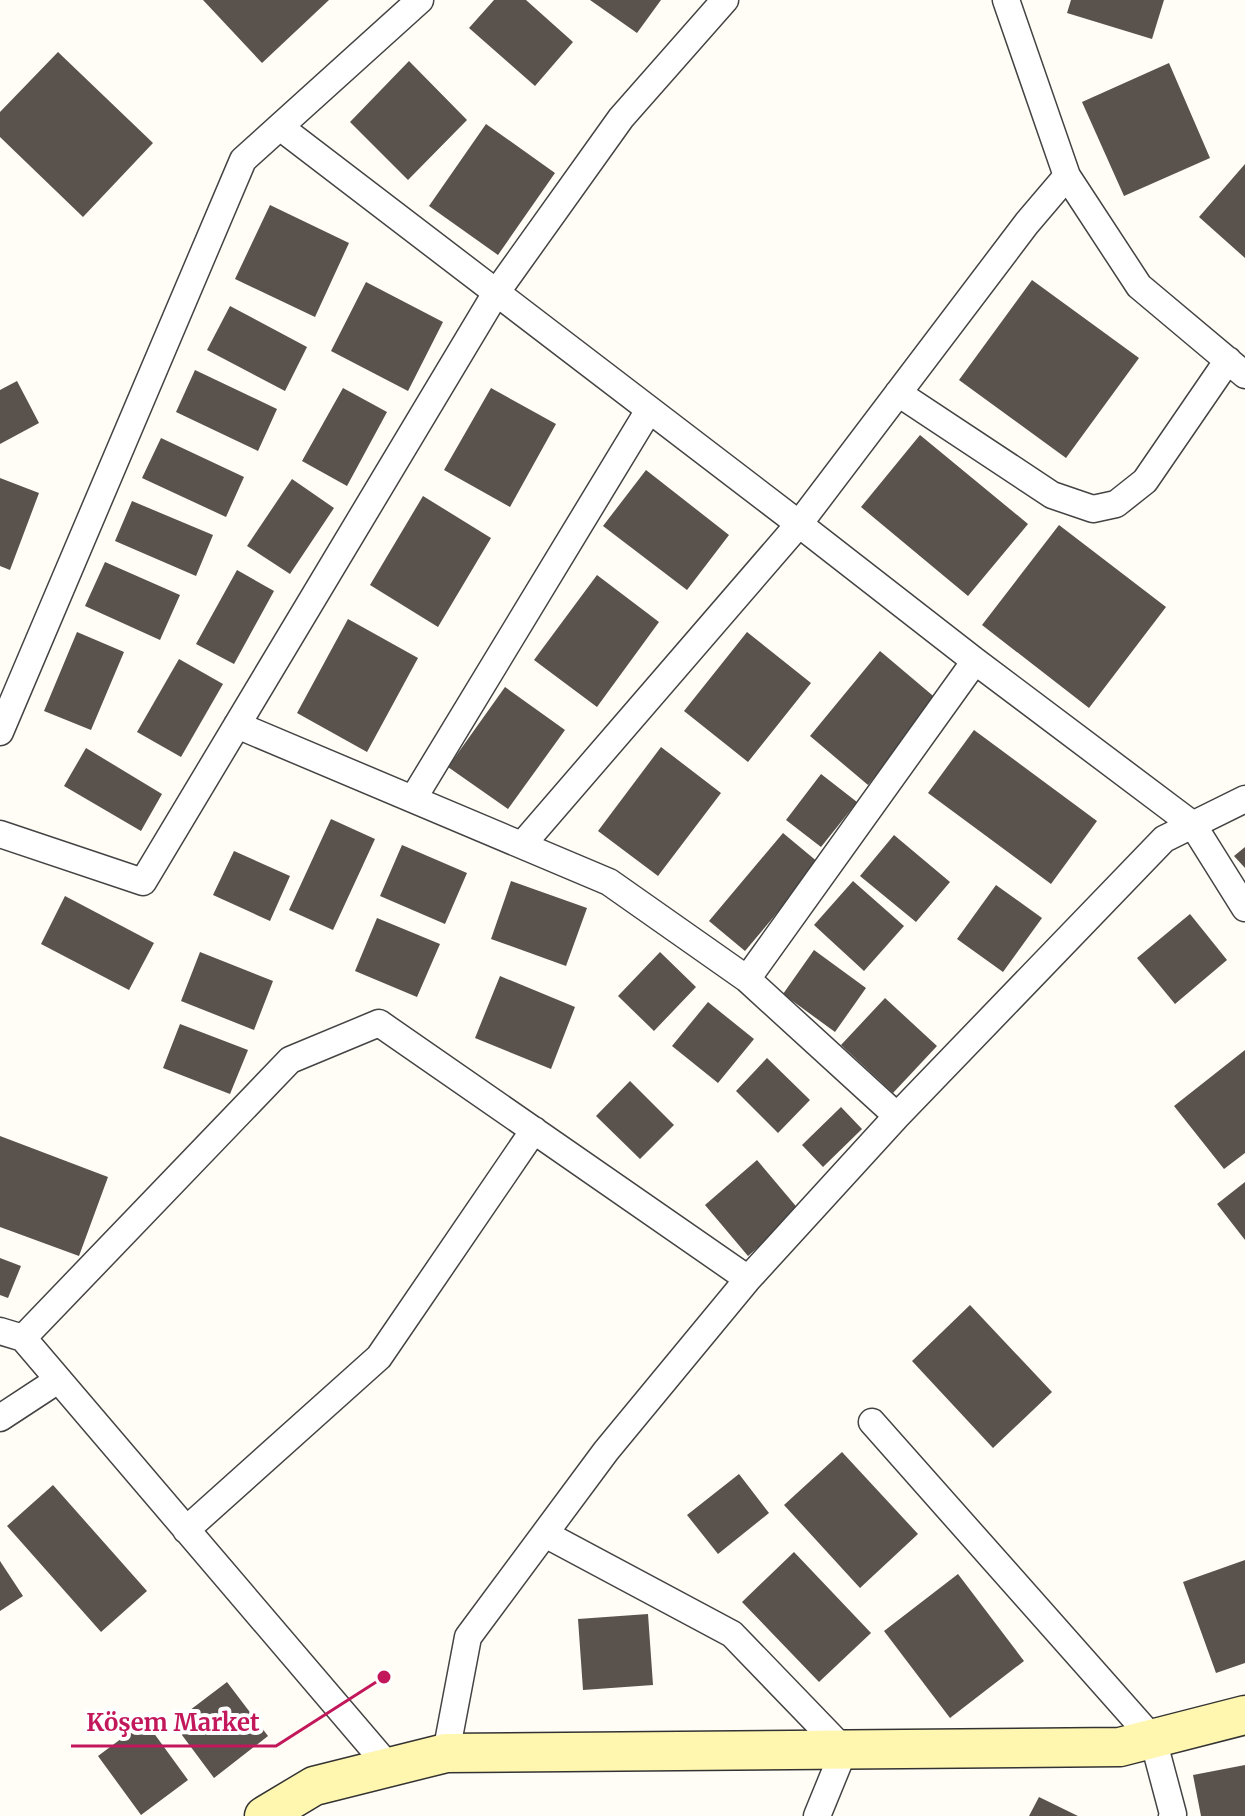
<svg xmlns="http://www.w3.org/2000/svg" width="1245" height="1816" font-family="Merriweather,serif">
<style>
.building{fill:#5a524d}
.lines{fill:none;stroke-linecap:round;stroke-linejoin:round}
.street-casing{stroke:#444;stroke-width:29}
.secondary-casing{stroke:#333;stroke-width:41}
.street{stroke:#fff;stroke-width:26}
.secondary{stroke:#fff6b0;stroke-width:38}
.leader{fill:none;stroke:#c2185b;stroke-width:3}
.callout-dot{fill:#c2185b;stroke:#fff;stroke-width:3}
.callout-label{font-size:24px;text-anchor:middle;font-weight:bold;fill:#c2185b;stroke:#fff;stroke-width:8;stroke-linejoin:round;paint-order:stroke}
</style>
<rect width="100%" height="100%" fill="#fffdf5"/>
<!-- building -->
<path class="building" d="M203,0H329L262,63Z
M494,0H526L573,42L535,86L469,28Z
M590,0H661L637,33Z
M1071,0H1164L1152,39L1067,13Z
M58,52L153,143L83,217L0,137V112Z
M409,61L467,120L408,180L350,122Z
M1169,63L1210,158L1124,196L1082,102Z
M486,124L555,173L498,255L429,206Z
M1245,164V258L1199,217Z
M270,205L349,243L315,317L235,279Z
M1032,280L1139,358L1066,458L959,380Z
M366,282L443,322L408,391L331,351Z
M230,306L307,347L285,391L207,350Z
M195,370L277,409L258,451L176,412Z
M17,381L39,423L0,444V390Z
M343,388L387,412L347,486L302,461Z
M491,388L556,424L510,507L444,470Z
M920,435L1028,524L968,596L861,507Z
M161,438L244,477L226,517L142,478Z
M646,470L729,535L687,590L603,526Z
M0,478L39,493L10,570L0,566Z
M292,479L334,508L290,574L247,546Z
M423,496L491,538L438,627L370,585Z
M132,501L213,535L196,576L115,541Z
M1059,525L1166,607L1089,708L982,625Z
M105,562L180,595L160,640L85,606Z
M237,570L274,591L234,664L196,644Z
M597,575L659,622L597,707L534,660Z
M348,619L418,658L367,752L297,713Z
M77,632L124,652L91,730L44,711Z
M747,632L811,683L748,762L684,711Z
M880,651L938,700L868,785L810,736Z
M179,659L223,684L181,757L137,732Z
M505,687L565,730L508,809L448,767Z
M974,730L1097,821L1051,884L928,793Z
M661,747L721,793L658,876L598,831Z
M86,748L162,794L141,831L64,786Z
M821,774L857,802L821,847L786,820Z
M331,819L375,839L333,930L289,910Z
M783,833L819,863L745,951L709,921Z
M894,835L950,882L916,922L860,876Z
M402,845L467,873L445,924L380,896Z
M1245,847V868L1234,856Z
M234,851L290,876L270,921L213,895Z
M511,881L587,908L566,966L491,939Z
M853,881L904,926L864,971L814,925Z
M996,885L1042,918L1003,972L957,939Z
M65,896L154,943L129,990L41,944Z
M1190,914L1227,960L1175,1004L1137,958Z
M377,918L440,944L417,997L355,971Z
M814,950L866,988L835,1032L783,994Z
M200,952L273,981L254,1030L181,1001Z
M660,952L696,987L654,1031L618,996Z
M500,976L575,1007L551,1069L475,1038Z
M885,998L937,1046L893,1093L841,1045Z
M708,1002L754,1039L718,1083L672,1046Z
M180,1024L248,1050L230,1094L163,1068Z
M1245,1050V1153L1224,1169L1174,1106Z
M767,1058L810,1100L778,1133L736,1091Z
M630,1081L674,1125L640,1159L596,1116Z
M841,1107L862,1129L823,1167L802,1145Z
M0,1136L108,1177L79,1256L0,1227Z
M757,1160L800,1211L748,1256L705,1205Z
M1245,1182V1240L1217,1204Z
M0,1258L21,1266L8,1298L0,1295Z
M970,1305L1052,1392L993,1448L912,1361Z
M842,1452L918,1534L860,1588L784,1505Z
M739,1474L769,1513L718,1554L687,1515Z
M53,1485L147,1591L101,1632L7,1526Z
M794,1552L871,1633L819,1682L742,1602Z
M1245,1560V1663L1216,1673L1183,1582Z
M0,1561L23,1596L0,1611Z
M958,1574L1024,1661L950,1718L884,1631Z
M648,1614L653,1685L583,1690L578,1619Z
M227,1682L268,1736L214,1778L173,1723Z
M145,1721L188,1780L141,1815L98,1756Z
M1245,1765V1816H1201L1193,1775Z
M1039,1797L1078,1816H1029Z"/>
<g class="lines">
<!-- street casing -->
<g class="street-casing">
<path id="street" d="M1006,0L1067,176L1139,286L1245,375
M280,127L799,524L975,661L1193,825L1245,908
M898,393L1052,495L1093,509L1116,504L1145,481L1228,360
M237,725L609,882L747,979L897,1116
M0,732L243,160L420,0
M413,799L649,410
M0,834L143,882L496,293L621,118L725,0
M522,845L799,524L1027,223L1067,176
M747,979L975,661
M0,1331L23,1338L389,1767
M23,1338L290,1060L379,1023L748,1279
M0,1418L58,1380
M872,1422L1153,1739L1173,1814L1172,1816
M186,1530L379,1357L534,1130
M545,1534L732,1634L844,1750L817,1816
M446,1753L468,1637L606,1451L748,1279L897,1116L1164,839L1245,799"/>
</g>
<!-- secondary casing -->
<g class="secondary-casing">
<path id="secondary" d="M264,1816L314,1786L446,1753L1120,1747L1245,1715"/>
</g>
<!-- street -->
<use href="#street" class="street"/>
<!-- secondary -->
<use href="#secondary" class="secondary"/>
</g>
<!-- callouts -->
<path class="leader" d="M384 1677L276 1746H71"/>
<circle class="callout-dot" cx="384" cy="1677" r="8"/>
<g class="callout-label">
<text x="173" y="1731">Köşem Market</text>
</g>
</svg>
